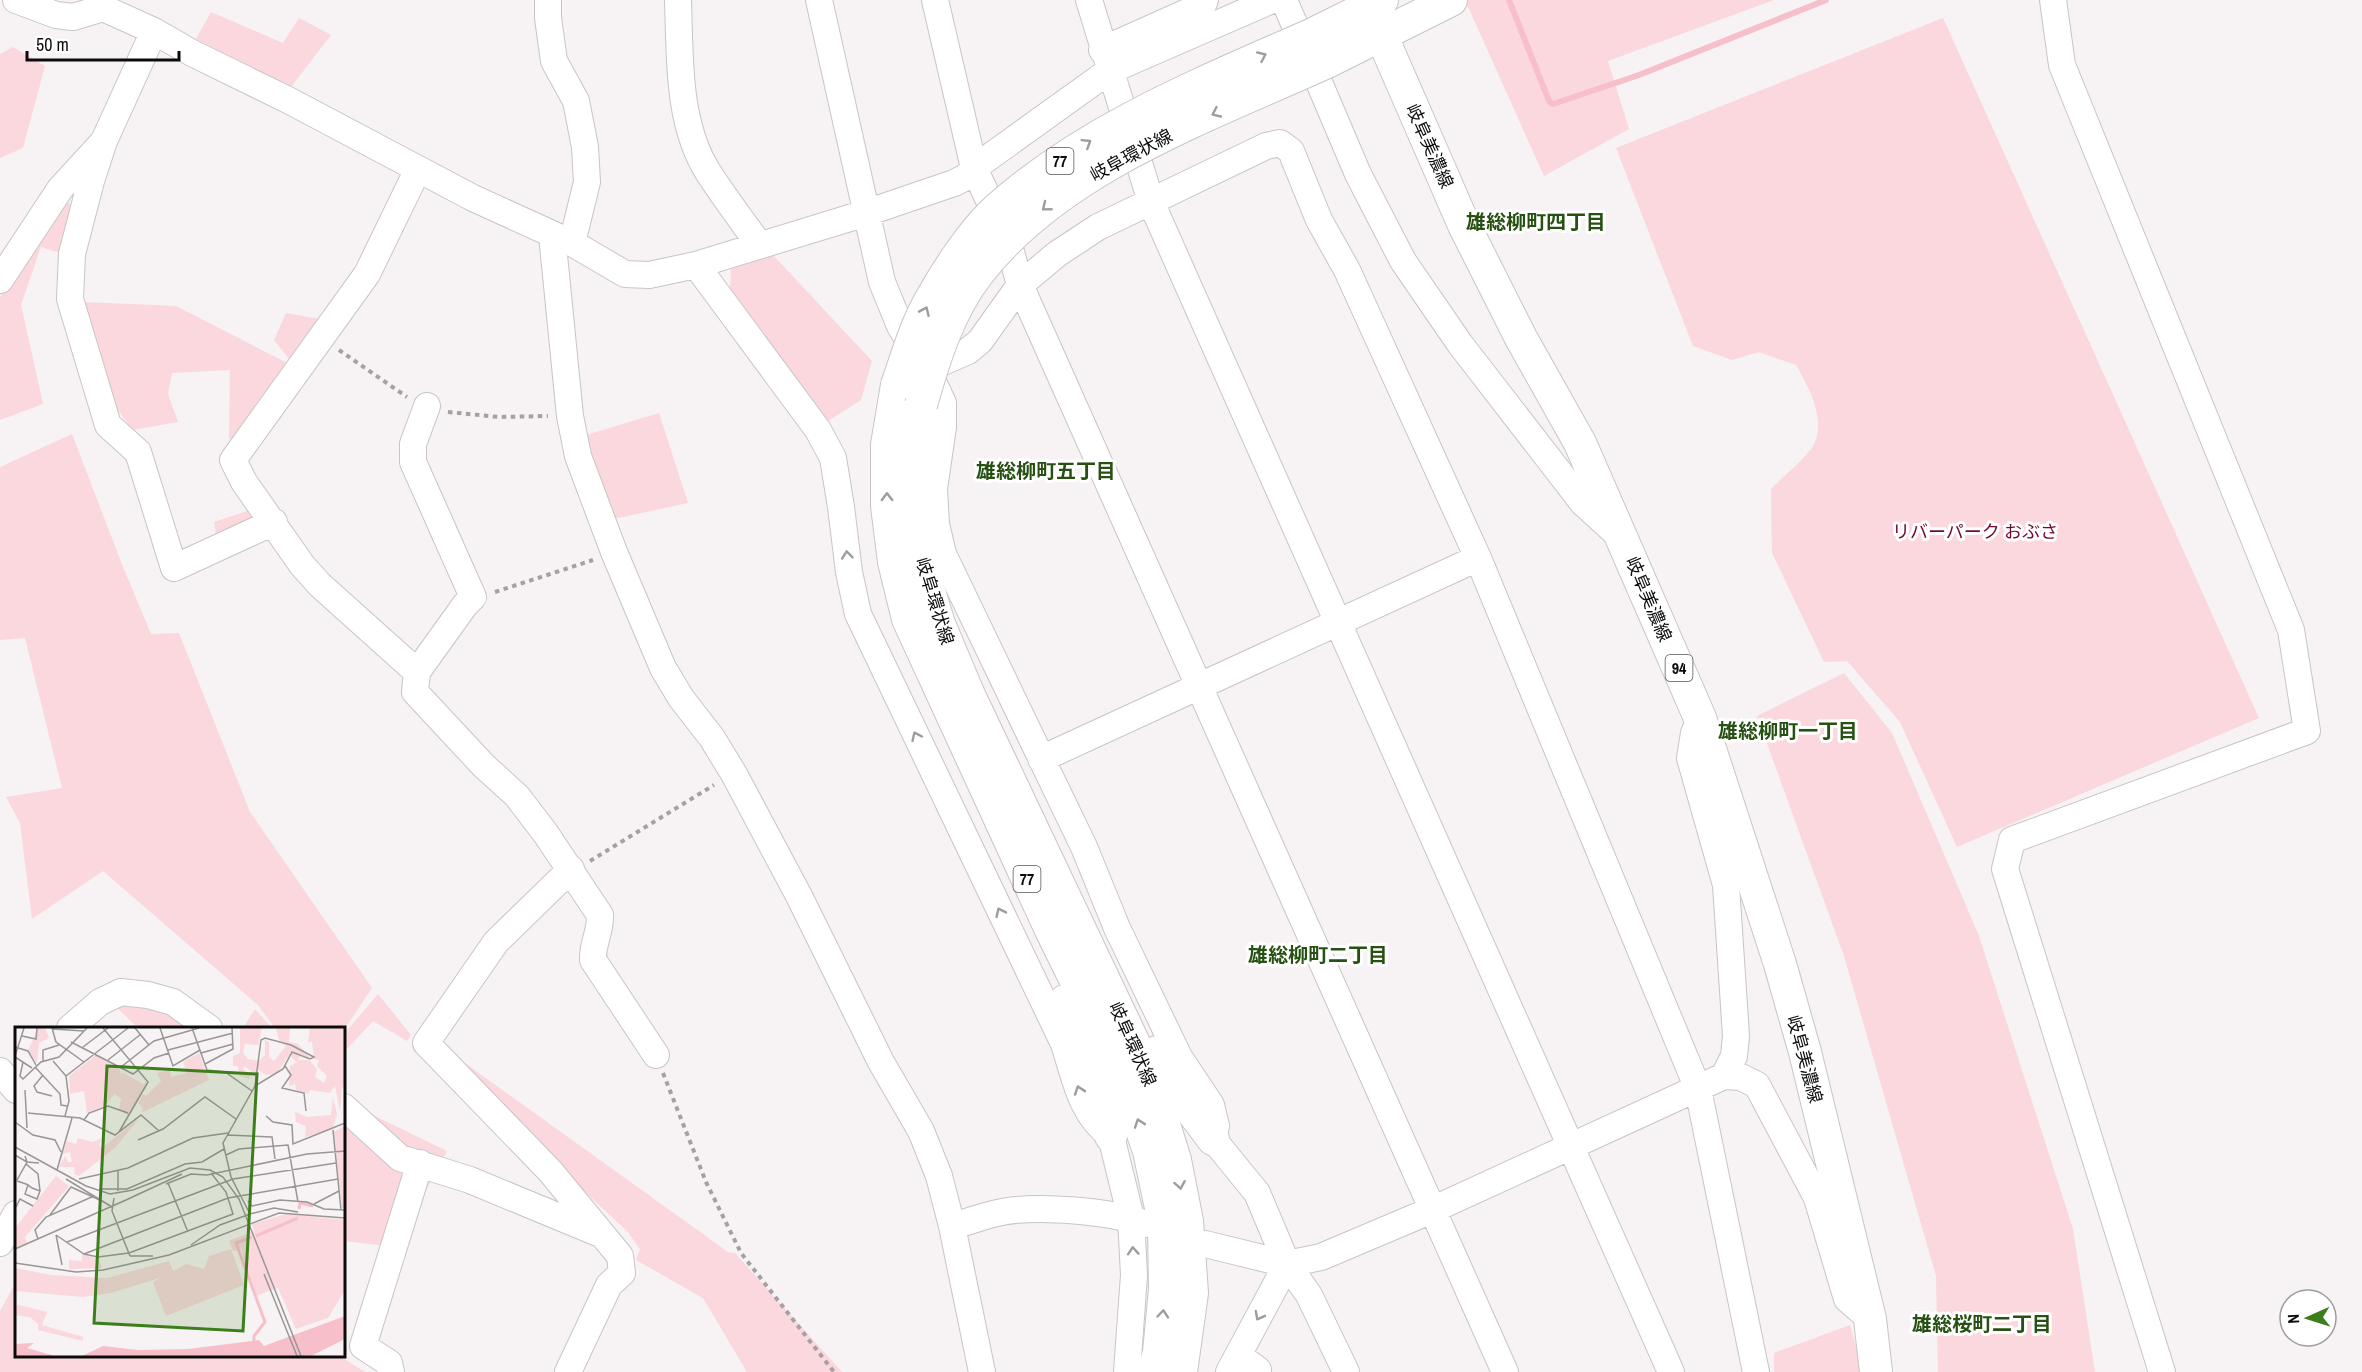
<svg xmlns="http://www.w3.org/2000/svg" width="2362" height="1372" font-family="'Archivo Narrow','Noto Sans JP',sans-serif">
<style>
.green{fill:#fad8dd}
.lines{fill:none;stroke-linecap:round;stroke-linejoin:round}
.stream{stroke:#f7bfc9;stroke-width:6}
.minor-casing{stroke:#c9c5c5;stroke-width:28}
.major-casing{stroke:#c9c5c5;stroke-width:34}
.path{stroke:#a5a1a2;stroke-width:4;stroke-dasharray:4.5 4.5;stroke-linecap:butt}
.minor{stroke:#fff;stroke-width:26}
.major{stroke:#fff;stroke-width:32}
.major-bridge-casing{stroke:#c9c5c5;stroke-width:34;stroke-linecap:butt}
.major-bridge{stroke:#fff;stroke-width:32}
.oneway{stroke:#9e9d9d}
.labels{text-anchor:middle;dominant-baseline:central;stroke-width:6;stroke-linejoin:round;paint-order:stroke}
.shield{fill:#fff;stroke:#555454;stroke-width:1.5}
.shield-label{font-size:16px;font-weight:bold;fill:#0c0b0b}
.street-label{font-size:18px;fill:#0c0b0b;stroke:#fff}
.park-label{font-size:18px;fill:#730731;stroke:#fff}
.neighbourhood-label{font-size:20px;font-weight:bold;fill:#275013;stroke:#fff}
.inset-river{fill:none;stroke:#f7bfc9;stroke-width:3}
.inset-road{fill:none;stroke:#999696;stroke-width:1.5}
.view{fill:#3d7d1c;fill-opacity:0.15;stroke:#3d7d1c;stroke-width:3}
.inset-edge{fill:none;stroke:#0c0b0b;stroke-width:3}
</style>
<rect width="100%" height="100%" fill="#f7f2f3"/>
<!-- green -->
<path class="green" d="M1465,0H1774L1608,61L1629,129L1544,176Z
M211,12L283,43L299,18L331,35L291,87L196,39Z
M1943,18L2259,718L1957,847L1900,722L1847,661L1824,662L1772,553L1771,489C1784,476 1800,463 1811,449C1829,424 1809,387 1796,365L1759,352L1732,360L1693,346L1616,148Z
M13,47L45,66L23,148L0,158V54Z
M63,200L78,208L60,253L41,247L21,305L43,404L0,420V297Z
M773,255L872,361L861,400L828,421L730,289L731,269Z
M83,302L176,306L287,363L272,396L245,436L229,439L230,370L172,373L168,394L178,422L133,430L117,409Z
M286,313L325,320L294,365L274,340Z
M659,413L688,503L609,520L583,436Z
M72,434L123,567L151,634L179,633L250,812L372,988L344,1030L275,1028L257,1004L103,871L32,919L20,823L6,797L62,788L25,638L0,640V467Z
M253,509L260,523L217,542L214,522Z
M1844,673L1892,733L1979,936L2073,1229L2095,1372H1938L1936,1276L1844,956L1757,716Z
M378,994L411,1035L407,1041L373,1021L344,1052V1034Z
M113,1004C148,1007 166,1013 197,1028H138Z
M255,1009L272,1028H243Z
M451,1053L728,1252L735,1253L842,1372H747L703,1298L636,1260L640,1249L627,1231L556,1165Z
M344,1101L447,1151L395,1247L344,1241Z
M16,1282V1356H340L365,1372H0V1311Z
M1850,1325L1863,1372H1774V1353Z"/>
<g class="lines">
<!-- stream -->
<path class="stream" d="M1509,0L1549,101L1553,104L1639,75L1826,0"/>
<!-- minor casing -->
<g class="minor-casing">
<path id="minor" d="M16,0L56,15L73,17L103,8L154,31L192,53L288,100L473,198L572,243L625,274L649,275L696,265L866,213L954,183L966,177L974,168L1109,71L1272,0
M548,0V18L554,61L576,101L585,147L587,182L572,243
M678,0C680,56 677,123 708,172C724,197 742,221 759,244
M819,0L882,282L900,326L927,369L943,403V427L934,489L936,524L943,554L1084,847L1117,928L1179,1057L1211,1105L1216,1126L1213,1139L1257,1193L1287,1264L1309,1295L1346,1372
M935,0L974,168L1008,241L1020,285L1505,1372
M1089,0L1151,202L1671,1372
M1284,0L1358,174L1403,261L1460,344L1583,503L1618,535
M2053,0L2062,65L2291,630L2307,731L2012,840L2005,869L2162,1372
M1102,50L1203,5L1205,0
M104,141L91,181L72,254L70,299L108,425L138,452L174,568L274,522
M418,169L367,274L233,460L244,482L302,565L320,585L417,672L415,692L484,766L517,796L546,834L600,915C601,931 592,944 593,960L656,1055
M552,235L570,416L578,456L614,552L663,668L681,698L712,738L734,774L799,896L881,1062L921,1131L939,1176L952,1226L982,1372
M696,265L818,430L833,458L841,507L849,572L858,614L1064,1044C1075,1078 1081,1115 1111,1136L1131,1218L1134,1275L1127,1372
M0,280L60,189L104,141L154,31
M927,369L968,351L980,341L1020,285L1057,254L1098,227L1266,146L1280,143L1291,151L1319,220L1347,270L1478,558L1698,1089L1756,1372
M417,672L465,605L473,597L413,462V444L427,406
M1700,718L1694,733L1690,758L1726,885L1736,1036L1734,1056L1724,1076
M1041,759L1478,558
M70,1028L100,1002L121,992L148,995L173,1002L209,1028
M0,1071L16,1090
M344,1107L400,1158L470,1180L598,1233
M952,1226C969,1222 985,1215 1002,1212C1038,1205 1111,1211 1146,1224
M0,1243L16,1214
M1205,1244L1287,1264L1321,1257L1432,1210L1724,1076L1741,1077L1757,1085L1817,1198L1847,1299L1870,1319
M1238,1355L1258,1370V1372
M391,1372L389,1363L363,1346L420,1163
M568,1372L609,1285L622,1273L620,1256L550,1171L426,1043L496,942L571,869
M1229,1372L1287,1264"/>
</g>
<!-- major casing -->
<g class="major-casing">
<path id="major" d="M1366,0L1464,225L1521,338L1580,443L1700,718L1780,964L1805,1052L1870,1319L1876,1372
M1313,34L1382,0
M1327,62L1451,0
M897,385L887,445V506L894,562L908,619L1051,930L1123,1076L1149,1151L1164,1222L1165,1289L1159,1352L1154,1372
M921,405L913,453V503L921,565L939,624L968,693L1148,1073L1175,1160L1187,1221L1192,1293L1181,1372
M1065,1001L1101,1094L1111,1136
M1157,1052L1179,1094L1213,1139"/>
</g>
<!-- path -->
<path class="path" d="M339,350L407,397
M448,412L499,417L548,416
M495,592L593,560
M590,861L714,785
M663,1073L706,1182L741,1253L834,1372"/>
<!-- minor -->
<use href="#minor" class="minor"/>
<!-- major -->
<use href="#major" class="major"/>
<!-- major-bridge casing -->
<g class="major-bridge-casing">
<path id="major-bridge" d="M897,385C907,357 915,327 930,301C946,272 972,232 997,209C1088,128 1203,83 1313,34
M921,405C934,359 949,310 979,272C1061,167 1208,116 1327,62"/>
</g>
<!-- major-bridge -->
<use href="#major-bridge" class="major-bridge"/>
</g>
<!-- one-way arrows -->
<defs><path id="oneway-chevron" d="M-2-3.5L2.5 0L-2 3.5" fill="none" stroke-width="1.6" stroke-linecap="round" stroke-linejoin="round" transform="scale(1.5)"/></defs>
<g class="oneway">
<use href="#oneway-chevron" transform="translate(1262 56) rotate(-24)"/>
<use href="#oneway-chevron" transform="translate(1216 113) rotate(155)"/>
<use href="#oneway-chevron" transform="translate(1087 143) rotate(-32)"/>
<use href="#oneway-chevron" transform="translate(1046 207) rotate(141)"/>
<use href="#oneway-chevron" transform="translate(925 311) rotate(-66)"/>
<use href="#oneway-chevron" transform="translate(887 497) rotate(-91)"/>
<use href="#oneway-chevron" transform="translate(847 555) rotate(-96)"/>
<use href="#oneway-chevron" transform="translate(916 736) rotate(-115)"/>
<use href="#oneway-chevron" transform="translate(1000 912) rotate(-116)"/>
<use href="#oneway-chevron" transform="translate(1079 1090) rotate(-109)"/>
<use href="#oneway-chevron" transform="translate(1139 1123) rotate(-109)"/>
<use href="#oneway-chevron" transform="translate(1180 1185) rotate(80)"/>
<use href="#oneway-chevron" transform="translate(1133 1251) rotate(-94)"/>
<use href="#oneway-chevron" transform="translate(1163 1314) rotate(-85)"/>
<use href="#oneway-chevron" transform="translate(1259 1316) rotate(118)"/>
</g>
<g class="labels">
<!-- shield labels -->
<g class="shield">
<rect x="1046.5" y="148" width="27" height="26" rx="4.5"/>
<rect x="1665.5" y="655" width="27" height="26" rx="4.5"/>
<rect x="1013.5" y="866" width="27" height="26" rx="4.5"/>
</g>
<g class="shield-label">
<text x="1060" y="161">77</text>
<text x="1679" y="668">94</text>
<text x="1027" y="879">77</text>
</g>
<!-- street labels -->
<g class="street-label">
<text transform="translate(1430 146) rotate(66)">岐阜美濃線</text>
<text transform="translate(1131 155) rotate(-28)">岐阜環状線</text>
<text transform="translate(1649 599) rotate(67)">岐阜美濃線</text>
<text transform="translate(935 601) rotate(73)">岐阜環状線</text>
<text transform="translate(1133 1044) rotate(66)">岐阜環状線</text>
<text transform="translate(1805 1059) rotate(75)">岐阜美濃線</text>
</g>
<!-- park labels -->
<g class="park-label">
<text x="1975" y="531">リバーパーク おぶさ</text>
</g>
<!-- neighbourhood labels -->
<g class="neighbourhood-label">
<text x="1536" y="221">雄総柳町四丁目</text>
<text x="1046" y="470">雄総柳町五丁目</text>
<text x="1788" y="730">雄総柳町一丁目</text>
<text x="1318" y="954">雄総柳町二丁目</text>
<text x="1982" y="1323">雄総桜町二丁目</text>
</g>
</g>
<!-- overview -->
<g transform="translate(15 1027)">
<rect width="330" height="330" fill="#f7f2f3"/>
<path d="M23,1H30L34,11L24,16L22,36L13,24ZM225,1H247L243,18L230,17L228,26L233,32L244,34L250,28V13L254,15V30L259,34L271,19L264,13L261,1H275L274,15L283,17L296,32L286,27L283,33H294L302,42L300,50L309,56L312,49L302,39L304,33L299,32L297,14L293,16L295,1H330V65L327,59L325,84L320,59L315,66L295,63L293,67L281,63L280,57L274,59L275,39L282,35L274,28L262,46L251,48L243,43L240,48L230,39L228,42L236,48L234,52L225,49L223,39H218V29L225,26ZM184,26L194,53L126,86L128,82L123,76L128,67L131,69L146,54L142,46L155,43L156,50L172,46L168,35ZM81,28L105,43L106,48L107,45L128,57L132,54L114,89L104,83L106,71L99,67L90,79L72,86L69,64L55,67L54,49ZM318,70L322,88L317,102L290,110L291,99L281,95L280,85L292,90L316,88ZM125,90L101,120L64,149L59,147L60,140H44L50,129L53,135H57L55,125L47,127L52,114L61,117L63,111L78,115L87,111L84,118L87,121ZM330,98V181H327L319,105ZM41,149L54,159L10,210L12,216L0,221V201ZM271,187L330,193V263L313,291L281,302L263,261L240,269L226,222L218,224L214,214L239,204L237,197ZM216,222L229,258L151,289L138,255L171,237L189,242L194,229ZM67,227L84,232L87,241L54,242V233L67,234ZM154,234L158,244L151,249L96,266L68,270L0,264V241L36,248L92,251ZM0,277L32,285L27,298L68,310V314L23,303V297L15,290L0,288Z" fill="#fad8dd"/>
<path d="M330,289V312L296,329H67L88,319L123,323L173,322L244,313L249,319ZM19,316L12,321L40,329H0V317Z" fill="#f7bfc9"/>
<path class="inset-river" d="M284,182L285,176L298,179M241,209L283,191M237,210L221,216L250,295L239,309V315"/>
<path class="inset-road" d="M37,1L41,15L69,35M88,1L133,55L104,105M120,1L134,18M145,1L158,39L185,23M177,1L192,43L210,45L237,64M38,2L69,4M7,9L21,12L22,1M56,15L118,47L139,31L154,26M0,20L13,24L21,38M68,20L93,1M153,23L218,6M186,26L218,17M0,29L9,1M0,30L17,41M93,33L126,7M38,34L51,49L54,74L50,89M8,35L5,49L8,52L26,35L44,30L72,1M28,35V23L44,18M190,37L218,22L217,1M270,39L276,48L267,61L289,66L291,84M20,40L45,67L46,78L52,79M106,40L139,14L184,1M28,48L19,59L22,65L37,69M51,49L113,1M10,63L12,101M13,86L65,91L100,108L126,88L144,104M251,89L258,95L277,98L278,117L330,96M69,93L74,86L93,79L113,86M0,95L18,108L40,113L46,125M318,103L326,183M212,108L257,110L260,132M123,113L148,102L190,70L221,92M0,120L71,159L95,167L118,163L175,141L195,143L208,150L224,172L286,329M0,128L12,135L2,153M211,128L224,122L273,118L283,175M10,129L12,135L24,136M11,137L23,147L25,164M42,143L57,91M51,152L97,180M64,152L113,141L178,111L213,106M2,154L11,157L13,158L17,161L25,164L22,172L10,167L13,158M153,156L173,205M151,157L176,147L192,148L292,127L330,124M85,162H112L170,137L187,135L209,122M103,164V144M99,171L97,184L115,229M111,173L167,147M233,174L237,179L265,173L292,175L309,182L330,183M299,177L324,164M1,180L5,172L18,179M235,187L216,150L208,116L240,59L246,13L250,11L276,18L299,30L295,32L277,25L268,42L240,59M35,188L56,160L87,174M41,208L69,227L83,230L114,226L218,187L211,165L196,146M41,208L47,238M23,212L20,203L31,190L79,169M52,215L218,152L321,136M176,218L205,198L235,187L259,181L283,185M0,222L111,173M69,227L213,171L323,152M115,229H138M0,236L61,245L88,243L154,228L264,186L330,191M249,247L282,329"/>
<path class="view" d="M92,39L242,47L228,304L79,296Z"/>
<rect width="330" height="330" class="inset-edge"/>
</g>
<!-- north arrow -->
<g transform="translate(2308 1318) rotate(267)"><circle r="28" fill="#ffffff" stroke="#9e9d9d" stroke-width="1.5"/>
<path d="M0-4.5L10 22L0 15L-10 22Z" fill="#3d7d1c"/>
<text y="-9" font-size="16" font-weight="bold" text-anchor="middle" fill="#0c0b0b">N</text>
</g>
<!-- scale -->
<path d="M27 51v9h152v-9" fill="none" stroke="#0c0b0b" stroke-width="3"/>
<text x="36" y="51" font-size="18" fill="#0c0b0b" stroke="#ffffff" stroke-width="4.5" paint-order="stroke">50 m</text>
</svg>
